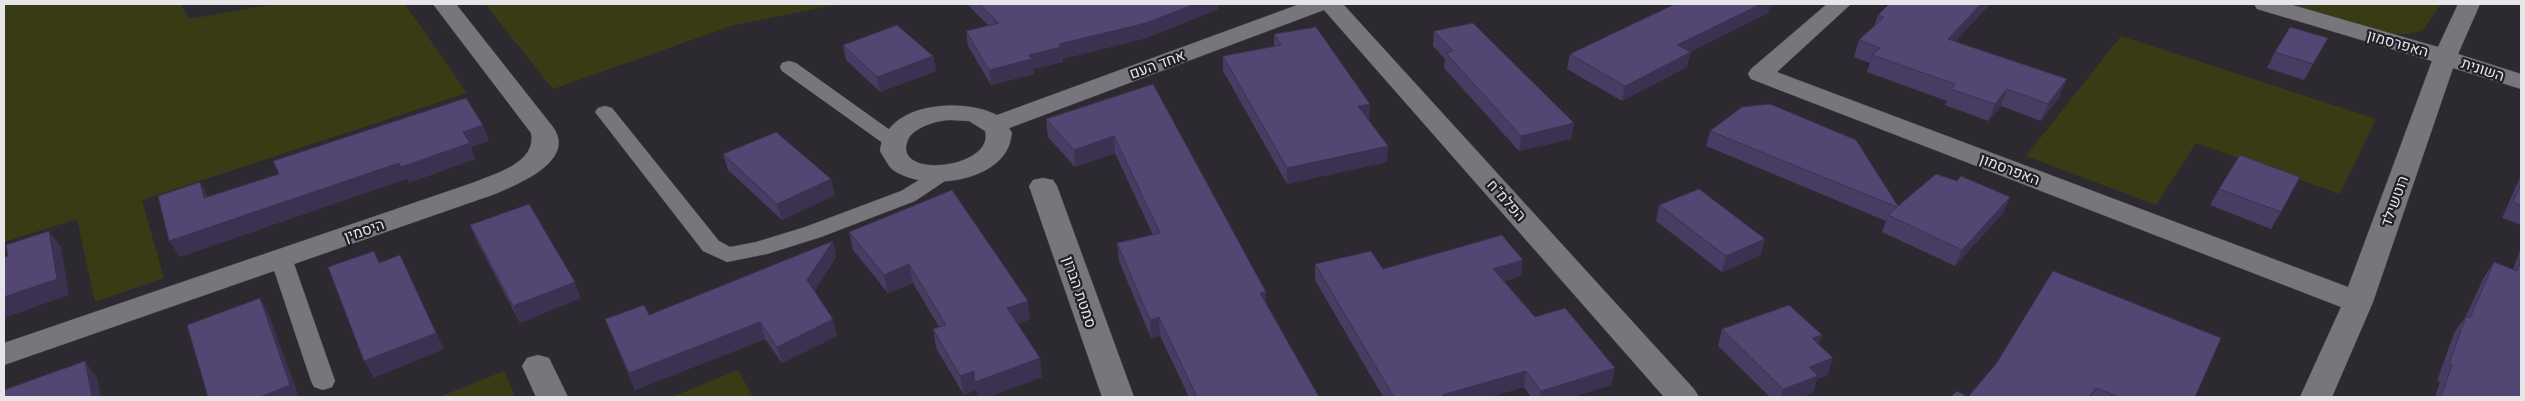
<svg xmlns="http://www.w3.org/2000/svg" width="2525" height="401" font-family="'PT Sans',Heebo,sans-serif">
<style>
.green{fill:#383b14}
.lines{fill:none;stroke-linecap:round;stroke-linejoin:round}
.lane-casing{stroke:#46454a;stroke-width:1}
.street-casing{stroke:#46454a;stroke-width:1}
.lane{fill:#78767d;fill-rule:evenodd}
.street{fill:#78767d;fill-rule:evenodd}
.wall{fill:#483c62}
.shaded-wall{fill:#3b3150}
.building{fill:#544672;stroke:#3b3150}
.labels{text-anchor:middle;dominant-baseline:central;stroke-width:4.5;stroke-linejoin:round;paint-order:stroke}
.street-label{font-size:15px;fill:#e6e5e9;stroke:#222026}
</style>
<rect width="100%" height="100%" fill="#2c2a30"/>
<!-- green -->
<path class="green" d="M4,4H181L189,19L275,4H405L467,93L142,200L164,278L95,302L77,219L4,242Z
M485,4H839L734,25L553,89Z
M2291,4H2441L2422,31L2407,34H2392Z
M2121,36L2376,119L2340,194L2196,143L2156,205L2026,156Z
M738,370L753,397H672Z
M504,371L515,397H439Z"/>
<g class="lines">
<!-- lane casing -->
<g class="lane-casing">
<path id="lane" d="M789,61L796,63L901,138L904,142L901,146L894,148L887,146L782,71L780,67L782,63Z
M605,106L612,108L719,241L730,247L756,242L805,227L901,191L937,169L944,167L951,169L954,173L951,177L915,201L821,237L767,254L727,262L703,251L595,112L598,108Z
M281,251L289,253L292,258L335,381L332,387L323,390L314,387L311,381L270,258L273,253Z"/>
</g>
<!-- street casing -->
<g class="street-casing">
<path id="street" d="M433,4H456L553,127C577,161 518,184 495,194L4,365V343L475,182C497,173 537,162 531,133Z
M1300,4H1343L1694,389L1699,397H1664L1324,10L1009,128L1012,133C1011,138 1010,144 1008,148C992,183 923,191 893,170C888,166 884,157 880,151C885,102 963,97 997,115ZM949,120L969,121L985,131C995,166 904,179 906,147C907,142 908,139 910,136C919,126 936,121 949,120Z
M1827,4H1851L1777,72L2348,287L2432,61L2257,9L2254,4H2289L2438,47L2458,4H2480L2458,54L2521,74V89L2453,68L2373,302L2332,397H2300L2341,307L1751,79L1748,74L1751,69Z
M1043,178L1053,180L1057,186L1134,397H1102L1029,186L1033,180Z
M538,355L549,358L568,397H536L522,366L527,358Z"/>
</g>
<!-- lane -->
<use href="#lane" class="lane"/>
<!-- street -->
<use href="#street" class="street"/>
</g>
<!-- wall -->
<path class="wall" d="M967,4H1219L1218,5V9L1146,38L1062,59L1063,62L1033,69L1034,74L991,85L968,46L966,31L989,26Z
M1675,4H1775L1769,7L1768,13L1690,52L1687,67L1622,101L1567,69L1570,54Z
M1889,4H1990L1955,41L2060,96L2041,121L2001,106L1988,121L1945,105L1947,101L1867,72L1870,63L1854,57L1859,40L1874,26L1878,15Z
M1434,31L1574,123L1571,139L1519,151L1444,68L1445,59L1433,46Z
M1274,34L1370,104L1369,119H1368L1388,146L1387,162L1287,184L1223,71V56L1274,47Z
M2328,38L2304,80L2267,68L2275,52Z
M843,45L933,56L936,71L880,92L846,60Z
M1153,84L1266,303L1319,397H1189L1160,336L1151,338L1119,261L1117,243L1153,235L1115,153L1075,167L1048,137L1046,119Z
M1710,131L1898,206L1957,181L2010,197L2003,213L1955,266L1882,232L1886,221L1706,146Z
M723,154L835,195L782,220L728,170Z
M2521,175V225L2502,218Z
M2219,189L2281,212L2271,229L2210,205Z
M1659,205L1761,255L1722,272L1656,221Z
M470,225L581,298L520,323L477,241Z
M849,232L1030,319L1018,324L1042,377L989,397H978L976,390L964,395L936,348L933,329L939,327L913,283L888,293L853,250Z
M833,241L836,257L814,292L837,336L782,363L765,339L635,390L605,319L649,315Z
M2521,248V397H2435L2440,382L2437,381L2454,333L2466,316L2483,279L2494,262L2513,269Z
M1315,264L1383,269L1521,276L1504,281L1535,317L1615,368L1611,385L1572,397H1531L1524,387L1490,397H1383L1315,280Z
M1722,329L1822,335L1818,344L1828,375L1817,379L1813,393L1800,397H1770L1718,346Z
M1996,364L2195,397H1951H1968Z"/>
<!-- shaded-wall -->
<path class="shaded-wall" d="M1195,4H1219L1218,5V9L1146,38L1062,59L1063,62L1033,69L1034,74L991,85L989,70L1059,44Z
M1761,4H1775L1769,7L1768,13L1674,60L1677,45Z
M1981,4H1990L1943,55L1948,39Z
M1691,52L1687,67L1622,101L1625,86Z
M933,56L936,71L880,92L877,77Z
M2067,79L2060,96L2041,121L2048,104Z
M2007,89L2001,106L1988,121L1995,104Z
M1370,104L1369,119L1357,121L1358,106Z
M1574,123L1571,139L1519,151L1521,136Z
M483,125L489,141L471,147L476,159L409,183L401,167L463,132Z
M1114,136L1115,153L1075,167L1074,150Z
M1388,146L1387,162L1287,184V168Z
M399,163L407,179L180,257L169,241Z
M831,179L835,195L782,220L777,204Z
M200,182L209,198H204Z
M2010,197L2003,213L1955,266L1962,250Z
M49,231L61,247L69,295L4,318V297Z
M1765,239L1761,255L1722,272L1726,256Z
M833,241L836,257L811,297L807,280Z
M400,255L444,349L374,378L364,361Z
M1523,260L1521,276L1491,285L1493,269Z
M909,264L913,283L888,293L884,275Z
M575,282L581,298L520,323L513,306Z
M1266,292V310L1260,293Z
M260,298L269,315L299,397H260Z
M1028,301L1030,319L1010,327L1007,308Z
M1159,317L1160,336L1151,338L1150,320Z
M833,319L837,336L782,363L777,347Z
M760,322L765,339L635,390L629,373Z
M1822,335L1816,351L1812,338Z
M1040,358L1042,377L989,397H978L976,390L964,395L960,376L974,371Z
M1833,358L1828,375L1817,379L1813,393L1800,397H1781L1783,389L1809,367Z
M85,361L97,378L101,397H92Z
M1615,368L1611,385L1572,397H1540L1541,391Z
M1526,371L1524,387L1490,397H1442V395Z
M2096,388L2091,397H2089Z"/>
<!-- building -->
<path class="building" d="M979,4H1195L1146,23L1059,44L1061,47L1029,55L1032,59L989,70L966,31L999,23Z
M1675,4H1761L1677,45L1691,52L1625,86L1570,54Z
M1889,4H1981L1948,39L2067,79L2048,104L2007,89L1995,104L1951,89L1955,84L1872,55L1880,48L1859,40L1884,17L1878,15Z
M1473,23L1574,123L1521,136L1446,53L1453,51L1434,31Z
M897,25L933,56L877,77L843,45Z
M1316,27L1370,104L1358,106L1388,146L1287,168L1223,56L1281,45L1274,34Z
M2290,27L2328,38L2313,64L2275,52Z
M1153,84L1266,292L1260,293L1319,397H1197L1159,317L1150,320L1117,243L1160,233L1114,136L1074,150L1046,119Z
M466,98L483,125L463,132L470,143L401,167L399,163L169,241L158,196L200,182L204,198L279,174L273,161Z
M1770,104L1856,140L1898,206L1936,174L1957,181L1961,176L2010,197L1962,250L1888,215L1897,207L1710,131L1742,107Z
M776,132L831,179L777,204L723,154Z
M2240,155L2300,177L2281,212L2219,189Z
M2521,184V205L2513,202Z
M1699,189L1765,239L1726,256L1659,205Z
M952,190L1028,301L1007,308L1040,358L975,382L974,371L960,376L933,329L946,325L909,264L884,275L849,232Z
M529,204L575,282L513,306L470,225Z
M49,231L57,279L4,297V258L8,256L6,245Z
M1502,235L1523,260L1493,269L1535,317L1565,308L1615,368L1541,391L1526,371L1442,395L1444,397H1394L1315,264L1371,251L1383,269Z
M833,241L807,280L833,319L777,347L760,322L629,373L605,319L644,305L649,315Z
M374,251L379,263L400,255L436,333L364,361L328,267Z
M2521,261V397H2441L2452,365L2449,364L2466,316L2470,318L2494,262L2517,271Z
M2053,271L2221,338L2195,397H2119L2096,388L2089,397H1951L1957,391L1968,397L1996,364Z
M260,298L290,385L260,397H208L187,325Z
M1789,305L1822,335L1812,338L1833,358L1809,367L1818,376L1783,389L1722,329Z
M85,361L92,397H5L4,390Z"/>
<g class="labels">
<!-- street labels -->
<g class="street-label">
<text transform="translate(2398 43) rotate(16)">האפרסמון</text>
<text transform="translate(1157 64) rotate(-20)">אחד העם</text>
<text transform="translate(2483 69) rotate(18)">השונית</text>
<text transform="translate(2010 169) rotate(21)">האפרסמון</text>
<text transform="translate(1507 200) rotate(48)">הפלמ"ח</text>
<text transform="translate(2394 201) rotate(-70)">רוטשילד</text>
<text transform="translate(364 230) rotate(-19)">היסמין</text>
<text transform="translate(1080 292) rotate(71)">סמטת הברון</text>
</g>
</g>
<!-- border -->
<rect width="2525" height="401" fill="none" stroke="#e6e5e9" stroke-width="10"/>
</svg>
